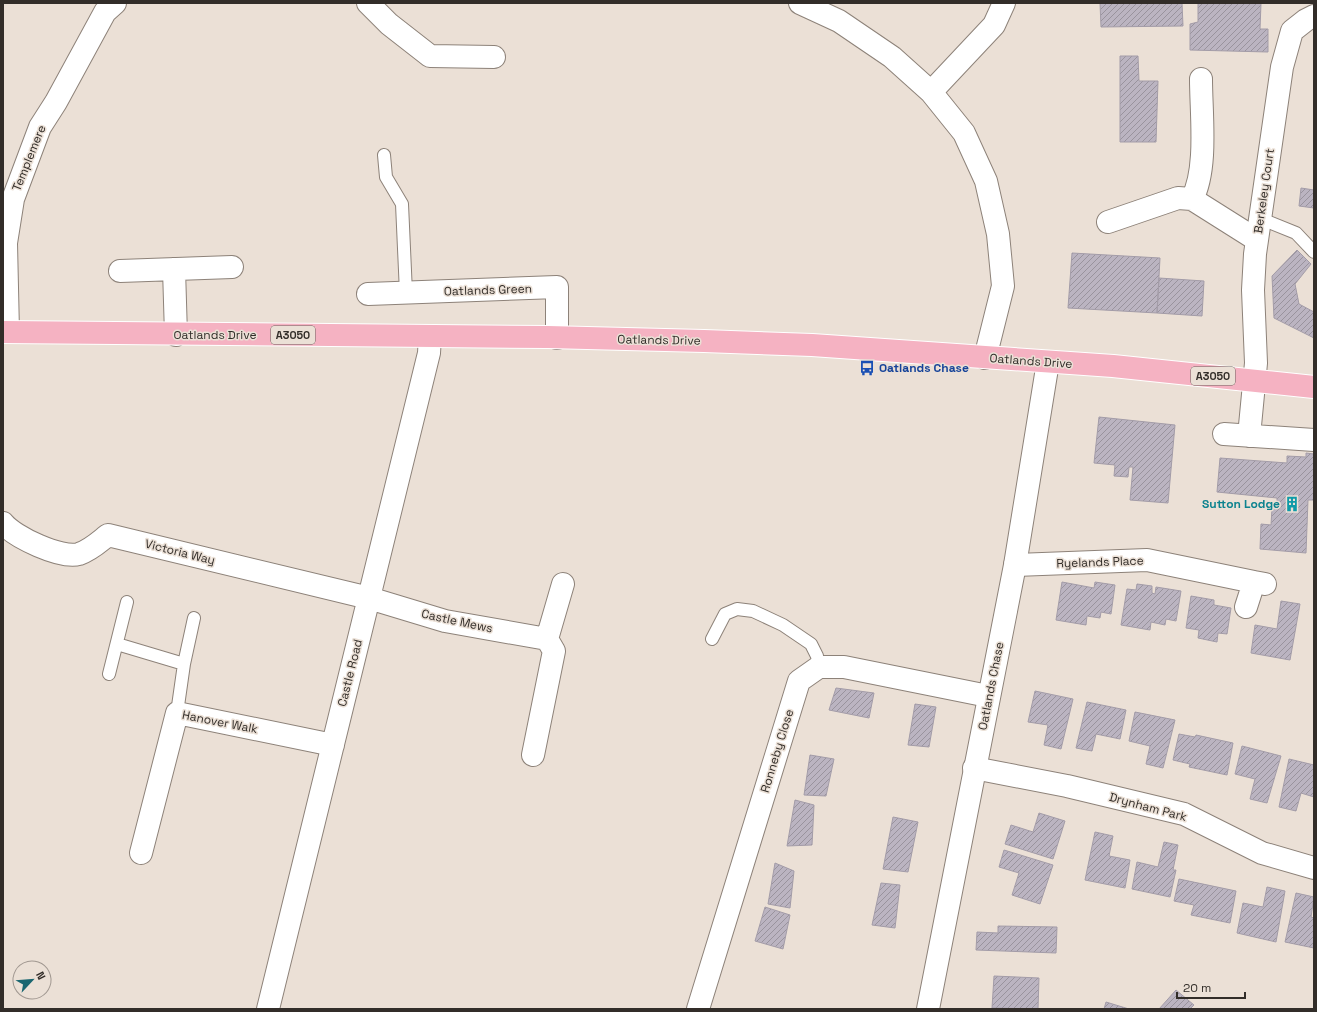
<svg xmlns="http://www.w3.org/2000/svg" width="1317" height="1012" font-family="'Space Grotesk',sans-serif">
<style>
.building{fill:url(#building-hatch);stroke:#a39ca8}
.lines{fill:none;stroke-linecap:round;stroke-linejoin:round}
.lane-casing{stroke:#8d8279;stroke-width:14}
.street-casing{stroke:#8d8279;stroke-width:24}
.secondary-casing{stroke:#8d8279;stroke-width:24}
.primary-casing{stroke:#fff;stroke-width:24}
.lane{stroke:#fff;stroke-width:12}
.street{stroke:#fff;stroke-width:22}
.secondary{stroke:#fff;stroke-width:22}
.primary{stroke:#f5b2c2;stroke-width:22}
.labels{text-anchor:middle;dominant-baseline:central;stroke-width:3;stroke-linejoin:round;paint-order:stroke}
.shield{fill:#ebe0d6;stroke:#6a635d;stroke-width:1}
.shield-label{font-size:11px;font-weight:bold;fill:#322d29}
.street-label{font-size:12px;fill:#322d29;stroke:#ebe0d6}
.transit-label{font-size:12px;font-weight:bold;fill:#164399;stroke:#ebe0d6;text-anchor:start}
.culture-label{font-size:12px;font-weight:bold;fill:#0d838f;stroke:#ebe0d6;text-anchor:end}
</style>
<defs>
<pattern id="building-hatch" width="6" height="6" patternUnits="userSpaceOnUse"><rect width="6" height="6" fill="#bbb4c1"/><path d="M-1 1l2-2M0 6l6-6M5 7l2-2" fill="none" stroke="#99939d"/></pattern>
</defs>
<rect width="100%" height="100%" fill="#ebe0d6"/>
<!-- building -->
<path class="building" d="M1100,3H1182L1183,26L1101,27Z
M1198,3H1261L1260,29H1268V52L1190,50V24L1198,22Z
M1120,56H1138L1139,81H1158L1156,142H1120Z
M1301,188L1314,190V208L1299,206Z
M1297,250L1311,264L1295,284L1299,304L1314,312V338L1274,318L1272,276Z
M1072,253L1160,258L1157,313L1068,308Z
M1159,278L1204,281L1202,316L1157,313Z
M1099,417L1175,425L1168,503L1130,500L1133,467H1129L1128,477L1114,476L1115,465L1094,463Z
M1306,453L1314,454V500H1308L1306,553L1260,549L1261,524L1271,525L1272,508L1277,509V498L1217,492L1220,458L1287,463V456L1306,457Z
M1062,582L1094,588L1095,582L1115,585L1111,614L1101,612L1100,618L1087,616L1086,625L1056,620Z
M1137,584L1152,586V593L1155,594L1156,587L1181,591L1176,621L1166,619L1165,625L1151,622L1150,630L1121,625L1127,589L1136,590Z
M1191,596L1214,600V605L1231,608L1227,634L1218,633L1217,642L1198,638L1199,630L1186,628Z
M1281,601L1300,604L1290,660L1251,653L1255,625L1277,629Z
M836,688L874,693L869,718L829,710Z
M1035,691L1073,699L1061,749L1044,745L1048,725L1028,722Z
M1087,702L1126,710L1120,739L1096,734L1092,751L1076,748Z
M915,704L936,707L929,747L908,745Z
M1135,712L1175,720L1163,768L1146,764L1150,746L1129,741Z
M1179,734L1195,737L1196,735L1233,743L1227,775L1189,767L1190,764L1173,760Z
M1242,746L1281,756L1267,803L1250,799L1255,779L1235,774Z
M810,755L834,759L826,796L804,795Z
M1289,759L1314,765V797L1301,793L1296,811L1279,807Z
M795,800L814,805L812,845L787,846Z
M1039,813L1065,821L1053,859L1005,844L1011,825L1033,832Z
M893,817L918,822L908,872L883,869Z
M1095,832L1113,836L1109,856L1130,860L1125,888L1085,880Z
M1164,842L1178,845L1173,870H1176L1170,897L1132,889L1137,862L1158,867Z
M1004,850L1053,865L1040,904L1012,895L1019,873L999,867Z
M775,863L794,871L790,908L768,904Z
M1179,879L1236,891L1230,923L1191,915L1194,905L1174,901Z
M881,883L900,885L895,928L872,925Z
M1267,887L1285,891L1276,942L1237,933L1243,903L1263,907Z
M1296,893L1314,897L1311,917L1314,918V948L1285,942Z
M765,907L790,915L783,949L755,941Z
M998,926L1057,927L1056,953L976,950L977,932L998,933Z
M994,976L1039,978L1038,1009L992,1008Z
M1176,990L1194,1005L1190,1009H1159Z
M1106,1002L1129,1009H1104Z"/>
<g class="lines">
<!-- lane casing -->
<g class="lane-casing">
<path id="lane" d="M384,155L386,177L402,204L406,293
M1259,218L1296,233L1314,252
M712,639L725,614L737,609L753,611L783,625L811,644L817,656L819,667
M117,644L184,664
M109,674L127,602
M177,713L184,664L194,618"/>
</g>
<!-- street casing -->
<g class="street-casing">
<path id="street" d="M368,3L389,24L430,56L494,57
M800,3L839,21L892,57L931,92L964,133L986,181L998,234L1003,286L985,358
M931,92L994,25L1004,3
M1192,199C1208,169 1201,114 1201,79
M1108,222L1178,198L1192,199L1257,240
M174,269L176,335
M120,271L232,267
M368,294L557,287V338
M8,332L6,243L13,199L40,127L56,102L105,12L115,3
M1224,434L1314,440
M1249,436L1256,363L1253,290L1255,254L1282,67L1292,31L1306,20L1314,16
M3,523C14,537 61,559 79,554C91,550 99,542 108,535L369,598L445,621L547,639L554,651L533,755
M1015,565L1147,560L1254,582
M1246,607L1254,582L1265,584
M547,639L563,584
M974,768L1067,786L1184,814L1262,853L1314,868
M141,853L177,713L333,745
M268,1009L429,353L430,336
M698,1009L799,681L819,667H844L988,696"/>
</g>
<!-- secondary casing -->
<g class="secondary-casing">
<path id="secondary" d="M928,1009L1015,565L1048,362"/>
</g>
<!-- primary casing -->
<g class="primary-casing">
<path id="primary" d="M3,332L548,337L704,341L812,345L1113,366L1314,387"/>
</g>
<!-- lane -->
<use href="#lane" class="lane"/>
<!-- street -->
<use href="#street" class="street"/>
<!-- secondary -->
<use href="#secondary" class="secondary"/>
<!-- primary -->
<use href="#primary" class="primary"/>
</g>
<!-- icons -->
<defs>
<g id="bus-bare" transform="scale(1.2)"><path d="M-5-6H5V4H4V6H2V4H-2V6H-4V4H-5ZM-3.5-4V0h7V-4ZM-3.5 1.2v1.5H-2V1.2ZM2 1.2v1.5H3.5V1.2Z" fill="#1a4fb4" stroke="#ebe0d6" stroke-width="2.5" paint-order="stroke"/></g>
<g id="building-bare" transform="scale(1.2)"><path d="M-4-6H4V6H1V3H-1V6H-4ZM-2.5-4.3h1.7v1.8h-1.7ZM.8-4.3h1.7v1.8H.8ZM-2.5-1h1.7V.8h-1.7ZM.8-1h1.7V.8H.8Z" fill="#0f9aa8" stroke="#ebe0d6" stroke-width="2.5" paint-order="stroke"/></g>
</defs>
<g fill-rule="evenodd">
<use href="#bus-bare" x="867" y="368"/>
<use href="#building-bare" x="1292" y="504"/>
</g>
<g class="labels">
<!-- shield labels -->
<g class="shield">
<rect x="271" y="326" width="44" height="18" rx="3"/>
<rect x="1191" y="367" width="44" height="18" rx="3"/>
</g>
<g class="shield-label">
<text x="293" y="335">A3050</text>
<text x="1213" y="376">A3050</text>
</g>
<!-- street labels -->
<g class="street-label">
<text transform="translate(29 158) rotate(-68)">Templemere</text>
<text transform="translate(1264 191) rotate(-82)">Berkeley Court</text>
<text transform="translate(488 290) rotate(-2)">Oatlands Green</text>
<text x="215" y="335">Oatlands Drive</text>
<text transform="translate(659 340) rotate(1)">Oatlands Drive</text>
<text transform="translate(1031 361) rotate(4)">Oatlands Drive</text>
<text transform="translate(180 552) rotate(14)">Victoria Way</text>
<text transform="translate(1100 562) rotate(-2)">Ryelands Place</text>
<text transform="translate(457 621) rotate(12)">Castle Mews</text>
<text transform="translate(350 673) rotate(-76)">Castle Road</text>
<text transform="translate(991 686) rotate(-79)">Oatlands Chase</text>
<text transform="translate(220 722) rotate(11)">Hanover Walk</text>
<text transform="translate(777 751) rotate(-73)">Ronneby Close</text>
<text transform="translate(1148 807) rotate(15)">Drynham Park</text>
</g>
<!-- transit labels -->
<g class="transit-label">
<text x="879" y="368">Oatlands Chase</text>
</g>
<!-- culture labels -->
<g class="culture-label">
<text x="1280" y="504">Sutton Lodge</text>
</g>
</g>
<!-- border -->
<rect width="1317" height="1012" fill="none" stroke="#322d29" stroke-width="8"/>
<!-- north arrow -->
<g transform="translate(32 980) rotate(64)"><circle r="19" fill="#ebe0d6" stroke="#a19891"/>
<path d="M0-3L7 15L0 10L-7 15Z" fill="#1a6670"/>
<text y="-6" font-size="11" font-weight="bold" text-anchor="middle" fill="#322d29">N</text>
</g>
<!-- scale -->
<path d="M1177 992v6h68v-6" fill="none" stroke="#322d29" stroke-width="2"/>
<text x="1183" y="992" font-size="12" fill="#322d29" stroke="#ebe0d6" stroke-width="3" paint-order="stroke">20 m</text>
</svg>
